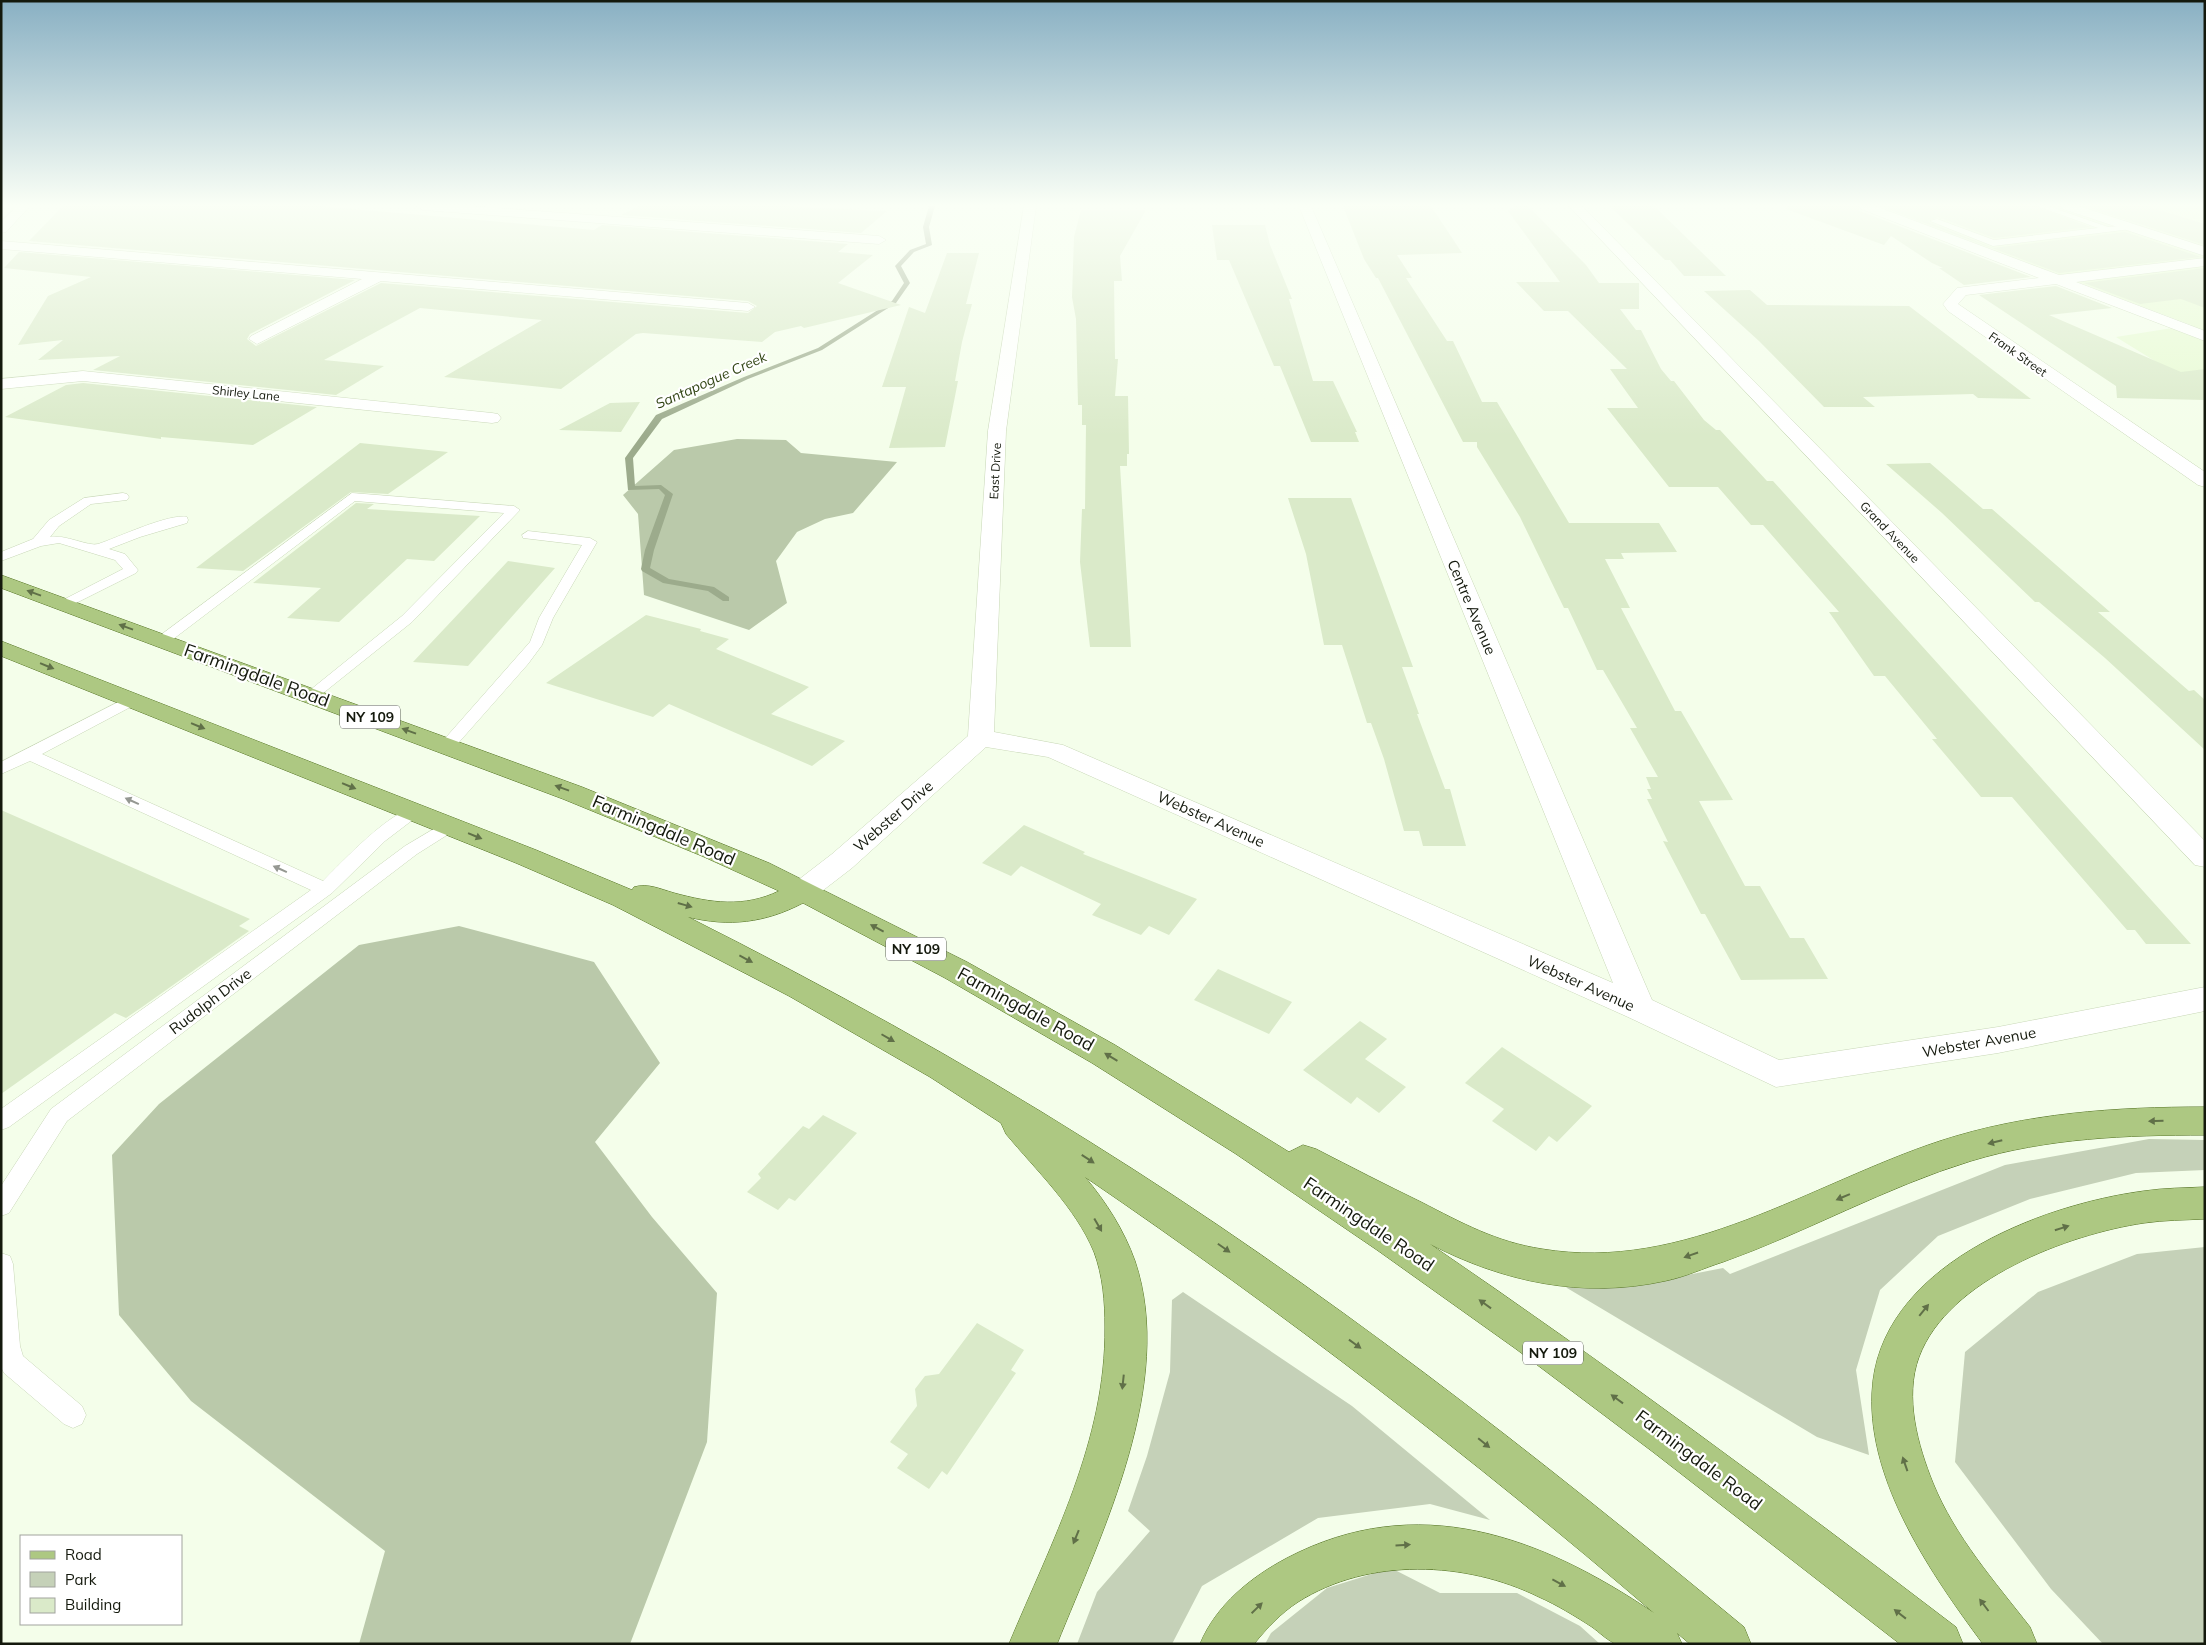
<svg xmlns="http://www.w3.org/2000/svg" width="2206" height="1645" font-family="Mulish,sans-serif">
<style>
.built{fill:#e7fad2}
.green{fill:#c5d1b8}
.forest{fill:#bac9aa}
.lines{fill:none;stroke-linecap:round;stroke-linejoin:round}
.stream{fill:#9cab8c;fill-rule:evenodd}
.building{fill:#daeac9}
.lane-casing{stroke:#c8d7b7;stroke-width:1}
.street-casing{stroke:#c8d7b7;stroke-width:1}
.secondary-casing{stroke:#c8d7b7;stroke-width:1}
.primary-casing{stroke:#547323;stroke-width:1}
.lane{fill:#fff;fill-rule:evenodd}
.street{fill:#fff;fill-rule:evenodd}
.secondary{fill:#fff;fill-rule:evenodd}
.primary{fill:#adc882;fill-rule:evenodd}
.oneway{fill:#607048}
.oneway2{fill:#959892}
.labels{text-anchor:middle;dominant-baseline:central;stroke-width:4.5;stroke-linejoin:round;paint-order:stroke}
.far-street-label{font-size:12px;fill:#14190d;stroke:#fff}
.far-water-label{font-size:14px;font-style:italic;fill:#314414;stroke:#fff}
.shield{fill:#fff;stroke:#5a5e56;stroke-width:1}
.shield-label{font-size:14px;font-weight:bold;fill:#14190d}
.street-label{font-size:15px;fill:#14190d;stroke:#fff}
.near-street-label{font-size:18px;fill:#14190d;stroke:#fff}
</style>
<rect width="100%" height="100%" fill="#f4feea"/>
<!-- built -->
<path class="built" d="M1877,206H2205V392L2116,337L2191,325Z"/>
<!-- green -->
<path class="green" d="M2149,1139L2205,1140V1170L2136,1173L2030,1199L1938,1236L1880,1290L1856,1370L1869,1455L1817,1437L1567,1288L1559,1279L1631,1286L1723,1268L1730,1274L2005,1165Z
M2205,1247V1644H2103L2051,1589L1955,1462L1965,1352L2038,1292L2137,1254Z
M1183,1292L1352,1406L1490,1520L1430,1504L1318,1518L1202,1586L1172,1644H1077L1097,1592L1150,1531L1128,1511L1147,1456L1170,1372L1172,1300Z
M1391,1568L1440,1593H1517L1580,1626L1600,1644H1265L1271,1633L1327,1588Z"/>
<!-- forest -->
<path class="forest" d="M737,439L786,440L801,453L897,462L853,513L825,519L797,532L776,561L787,603L749,630L644,595L638,514L623,495L674,450Z
M459,926L594,962L660,1063L595,1142L652,1217L717,1293L707,1442L630,1644H359L385,1551L191,1401L119,1315L112,1155L159,1104L359,945Z"/>
<g class="lines">
<!-- stream -->
<path class="stream" d="M929,206H935L929,227L932,245L914,252L901,266L910,283L896,303L822,350L748,379L662,419L633,458L635,486L661,485L673,494L654,550L650,568L669,579L714,587L729,597V601H723L708,591L663,583L642,571L641,569L645,550L665,495L659,489L628,490L625,458L656,415L744,377L818,348L892,301L904,283L895,266L910,250L926,244L923,227Z"/>
</g>
<!-- building -->
<path class="building" d="M63,206H319L594,230L602,225L848,244L838,252L873,255L838,283L901,305L804,328L801,326L775,332L762,342L643,333L636,334L561,389L444,377L542,320L420,308L324,360L384,366L336,395L93,370L120,356L38,360L63,340L18,345L48,296L91,277L4,268L19,252L355,280L250,334L247,339L256,346L381,283L748,313L757,306L748,301L29,241Z
M639,206H780L887,211L861,233L621,215Z
M1343,206H1431L1462,253L1397,255L1412,278H1406L1447,341H1453L1482,402H1497L1569,523H1659L1677,552L1621,553L1624,559H1605L1630,608H1621L1675,711H1681L1733,800L1699,801L1745,886H1760L1790,938H1804L1828,979L1741,980L1705,914H1701L1663,841L1668,842L1647,799H1652L1647,789H1651L1646,777H1658L1630,728H1637L1603,670H1597L1568,608H1564L1520,517L1477,447V442H1463L1378,278H1376L1364,259Z
M1515,206H1528L1586,265L1599,283H1639V309H1620L1636,330H1641L1661,369L1671,381H1674L1704,420L1716,430H1720L1767,481H1773L2191,944H2146L2135,930H2127L2012,797H1981L1932,739H1937L1885,676H1874L1829,612H1839L1763,525H1751L1718,487H1669L1607,408H1638L1610,369H1627L1568,311H1544L1516,282H1560L1508,211Z
M1610,206H1654L1726,276H1684L1670,260H1665Z
M1787,206H1857L1860,211L2031,277L1964,285L1939,268H1943L1932,263L1891,236L1884,245L1786,209Z
M1879,206H2035L2090,227L1994,238L1938,217L1928,222L1993,248L2125,232L2201,257L2059,273Z
M2083,206H2146L2205,224V245Z
M1081,210H1146L1120,256L1122,281H1114L1115,359H1118L1115,396H1128L1129,454H1127V466H1120L1131,647H1090L1080,562L1082,509H1085L1086,425H1082V405H1078L1076,319L1072,297L1074,237Z
M1212,225H1265L1270,245L1292,299H1289L1313,381H1333L1357,432H1355L1359,442H1311L1280,366H1274L1229,260H1217Z
M947,253H979L966,304H972L962,342L955,381H958L945,447L889,448L906,387H882L909,307L925,313Z
M2205,268V308L2181,299L2140,304L2084,283Z
M2056,286L2112,308L2049,315L2181,372L2205,369V400L2117,398L2116,386L1979,295Z
M1750,290L1767,305L1909,306L2031,399L1978,398L1973,394L1863,397L1875,407H1824L1759,341L1704,291Z
M83,383L317,407L253,445L161,437V439L5,417L66,385Z
M640,402L621,432L559,430L610,403Z
M360,443L448,452L388,494L351,492L243,571L196,568Z
M1930,463L1983,509H1992L2110,612H2098L2189,691L2194,690L2205,700V750L2105,658L2039,602H2035L1942,513L1886,464Z
M1288,498H1351L1413,667H1402L1419,714H1417L1445,789H1450L1466,846H1423L1419,831H1404L1384,759L1371,723H1367L1342,645H1324L1306,554Z
M356,503L374,504L367,509L480,516L434,561L407,559L339,622L287,618L321,588L253,583Z
M508,561L555,568L468,666L413,662Z
M646,615L701,629L700,631L729,639L716,649L809,687L771,714L845,741L812,766L669,704L653,717L546,683Z
M1,810L250,919L239,926L249,931L145,1005L126,1018L115,1013L1,1094Z
M1024,825L1085,852L1083,854L1197,899L1169,935L1149,926L1141,935L1092,915L1101,904L1021,866L1011,876L982,863Z
M1218,969L1292,1002L1269,1034L1194,1000Z
M1360,1021L1387,1039L1365,1059L1406,1087L1379,1113L1357,1097L1351,1104L1303,1070Z
M1502,1047L1592,1106L1557,1142L1549,1136L1536,1151L1492,1121L1504,1109L1465,1083Z
M823,1115L857,1133L795,1201L789,1198L778,1210L747,1192L761,1178L758,1174L803,1126L809,1129Z
M977,1323L1024,1350L1011,1370L1016,1373L947,1475L942,1471L929,1489L897,1468L908,1454L890,1442L917,1406L915,1389L925,1376L939,1374Z"/>
<g class="lines">
<!-- lane casing -->
<g class="lane-casing">
<path id="lane" d="M2037,206H2048L2108,227L2131,225L2135,227L2131,229L1993,246L1930,221L1937,219L1994,240L2098,228Z
M123,493L127,494L129,497L127,500L91,504L59,526L50,537C65,534 89,547 98,544C117,538 169,513 187,517L188,520L187,523L140,537L109,549L125,554L138,570L136,573L66,608L59,604L61,601L123,569L115,560L59,543L41,546L1,561V552L33,539L49,520L84,498Z
M352,493L514,506L520,510L412,622L317,698H307L304,695L402,616L504,513L355,501L168,643H158L156,640L158,637Z
M528,531L590,538L597,542L553,618L542,645L528,664L453,749H441L439,746L441,743L530,642L539,618L582,545L523,538L522,535Z
M132,695L138,697L140,700L138,703L42,754L323,881C340,864 398,802 420,808L423,812L385,841L332,893L9,1127L1,1130V1109L311,890L30,761L1,774V762Z
M449,820L455,822L458,826L455,830L417,854L67,1121L9,1213L1,1216V1186L51,1109L405,846Z
M1,1253L10,1256L13,1264L20,1346L23,1356L82,1406L86,1415L82,1424L73,1428L64,1424L4,1373L1,1367Z"/>
</g>
<!-- street casing -->
<g class="street-casing">
<path id="street" d="M417,206H468L879,236L886,240L879,244L423,210Z
M1024,206H1036L1006,431L994,732L1063,745L1613,983L1299,206H1311L1652,1000L1779,1060L1998,1027L2205,987V1011L1998,1053L1776,1087L1628,1017L1048,757L986,747L852,868L813,898L803,901L793,898L788,891L793,884L832,854L968,736L988,431Z
M1569,206H1582L2205,841V867L2195,865Z
M1859,206H1875L2059,275L2205,258V266L2076,282L2205,331V341L2056,284L1966,295L1958,304L2205,472V487L2198,485L1948,311L1943,304L1957,288L2039,278L1861,209Z
M2061,206H2078L2205,247V256L2063,209Z
M1,241L748,303L755,307L748,311L381,281L257,344L249,339L251,336L362,279L1,249Z
M83,371L492,413L498,414L501,418L498,422L492,423L83,381L1,389V379Z"/>
</g>
<!-- secondary casing -->
<g class="secondary-casing">
<path id="secondary" d="M17,206H30L6,232L1,233V222Z"/>
</g>
<!-- primary casing -->
<g class="primary-casing">
<path id="primary" d="M1,575L582,787L769,863L967,962L1115,1045L1289,1152L1303,1145L1316,1149C1351,1167 1386,1185 1421,1202C1462,1223 1496,1242 1542,1249C1685,1273 1810,1184 1940,1141C2026,1113 2115,1107 2205,1107V1135C2127,1135 2047,1138 1971,1161C1886,1187 1807,1232 1723,1262C1704,1268 1685,1277 1665,1281C1583,1299 1503,1282 1430,1244C1609,1366 1783,1495 1956,1627L1963,1644H1900L1653,1452L1516,1349L1377,1250L1236,1154L1092,1063L945,978L803,903C765,923 729,927 688,917C825,986 960,1060 1090,1142C1321,1286 1535,1454 1744,1627L1751,1644H1690L1677,1633L1682,1644C1667,1644 1629,1645 1617,1644C1609,1642 1599,1632 1592,1627C1575,1616 1557,1605 1539,1597C1466,1561 1369,1557 1298,1602C1281,1613 1267,1628 1254,1644H1200C1216,1605 1251,1577 1287,1558C1417,1490 1540,1536 1654,1613C1472,1457 1283,1312 1085,1177C1106,1202 1124,1230 1135,1261C1176,1383 1102,1532 1057,1644H1009C1052,1541 1106,1441 1105,1327C1105,1302 1103,1276 1094,1252C1076,1208 1036,1170 1006,1134L1001,1123L930,1077L789,996L613,905L516,863L1,656V641L536,850L632,890L634,887C648,883 660,889 674,893C711,903 744,908 779,891L702,856L563,799L1,588Z
M2205,1187V1219C2185,1220 2164,1220 2144,1223C2069,1234 1948,1279 1919,1357C1904,1397 1918,1446 1933,1483C1955,1537 1995,1582 2030,1627L2037,1644H1983C1932,1575 1868,1483 1872,1393C1877,1267 2039,1205 2144,1191C2164,1188 2185,1188 2205,1187Z"/>
</g>
<!-- lane -->
<use href="#lane" class="lane"/>
<!-- street -->
<use href="#street" class="street"/>
<!-- secondary -->
<use href="#secondary" class="secondary"/>
<!-- primary -->
<use href="#primary" class="primary"/>
</g>
<!-- one-way arrows -->
<defs><path id="oneway-solid" d="M-6-.8H1V-3.2L6.5 0L1 3.2V.8H-6Z" transform="scale(1.25)"/></defs>
<g class="oneway">
<use href="#oneway-solid" transform="translate(34 593) rotate(-160)"/>
<use href="#oneway-solid" transform="translate(126 627) rotate(-160)"/>
<use href="#oneway-solid" transform="translate(47 666) rotate(22)"/>
<use href="#oneway-solid" transform="translate(198 726) rotate(22)"/>
<use href="#oneway-solid" transform="translate(409 731) rotate(-160)"/>
<use href="#oneway-solid" transform="translate(349 786) rotate(22)"/>
<use href="#oneway-solid" transform="translate(562 788) rotate(-160)"/>
<use href="#oneway-solid" transform="translate(475 836) rotate(22)"/>
<use href="#oneway-solid" transform="translate(685 905) rotate(16)"/>
<use href="#oneway-solid" transform="translate(877 928) rotate(-152)"/>
<use href="#oneway-solid" transform="translate(746 959) rotate(28)"/>
<use href="#oneway-solid" transform="translate(888 1038) rotate(30)"/>
<use href="#oneway-solid" transform="translate(1111 1057) rotate(-149)"/>
<use href="#oneway-solid" transform="translate(2156 1121) rotate(179)"/>
<use href="#oneway-solid" transform="translate(1995 1142) rotate(166)"/>
<use href="#oneway-solid" transform="translate(1088 1159) rotate(33)"/>
<use href="#oneway-solid" transform="translate(1843 1197) rotate(157)"/>
<use href="#oneway-solid" transform="translate(1098 1225) rotate(60)"/>
<use href="#oneway-solid" transform="translate(2062 1228) rotate(-18)"/>
<use href="#oneway-solid" transform="translate(1224 1248) rotate(35)"/>
<use href="#oneway-solid" transform="translate(1691 1255) rotate(161)"/>
<use href="#oneway-solid" transform="translate(1485 1304) rotate(-144)"/>
<use href="#oneway-solid" transform="translate(1924 1310) rotate(-51)"/>
<use href="#oneway-solid" transform="translate(1355 1344) rotate(36)"/>
<use href="#oneway-solid" transform="translate(1123 1382) rotate(96)"/>
<use href="#oneway-solid" transform="translate(1617 1399) rotate(-144)"/>
<use href="#oneway-solid" transform="translate(1484 1443) rotate(39)"/>
<use href="#oneway-solid" transform="translate(1905 1464) rotate(-109)"/>
<use href="#oneway-solid" transform="translate(1076 1537) rotate(112)"/>
<use href="#oneway-solid" transform="translate(1403 1545) rotate(-3)"/>
<use href="#oneway-solid" transform="translate(1559 1583) rotate(28)"/>
<use href="#oneway-solid" transform="translate(1984 1605) rotate(-127)"/>
<use href="#oneway-solid" transform="translate(1257 1608) rotate(-44)"/>
<use href="#oneway-solid" transform="translate(1900 1614) rotate(-142)"/>
</g>
<g class="oneway2">
<use href="#oneway-solid" transform="translate(132 801) rotate(-156)"/>
<use href="#oneway-solid" transform="translate(280 869) rotate(-156)"/>
</g>
<!-- sky -->
<linearGradient id="sky" x2="0" y2="1"><stop stop-color="#89b0c3"/><stop offset="0.47" stop-color="#fafff6"/><stop offset="1" stop-color="#fafff6" stop-opacity="0"/></linearGradient>
<rect width="2206" height="436" fill="url(#sky)"/>
<g class="labels">
<!-- far-street labels -->
<g class="far-street-label">
<text transform="translate(2018 354) rotate(35)">Frank Street</text>
<text transform="translate(246 393) rotate(6)">Shirley Lane</text>
<text transform="translate(995 471) rotate(-87)">East Drive</text>
<text transform="translate(1890 532) rotate(46)">Grand Avenue</text>
</g>
<!-- far-water labels -->
<g class="far-water-label">
<text transform="translate(711 380) rotate(-24)">Santapogue Creek</text>
</g>
<!-- shield labels -->
<g class="shield">
<rect x="340" y="705.5" width="60" height="23" rx="4"/>
<rect x="886" y="937.5" width="60" height="23" rx="4"/>
<rect x="1523" y="1341.5" width="60" height="23" rx="4"/>
</g>
<g class="shield-label">
<text x="370" y="717">NY 109</text>
<text x="916" y="949">NY 109</text>
<text x="1553" y="1353">NY 109</text>
</g>
<!-- street labels -->
<g class="street-label">
<text transform="translate(1472 607) rotate(67)">Centre Avenue</text>
<text transform="translate(893 816) rotate(-41)">Webster Drive</text>
<text transform="translate(1211 819) rotate(24)">Webster Avenue</text>
<text transform="translate(1581 983) rotate(24)">Webster Avenue</text>
<text transform="translate(210 1001) rotate(-37)">Rudolph Drive</text>
<text transform="translate(1979 1042) rotate(-10)">Webster Avenue</text>
</g>
<!-- near-street labels -->
<g class="near-street-label">
<text transform="translate(257 675) rotate(20)">Farmingdale Road</text>
<text transform="translate(664 830) rotate(23)">Farmingdale Road</text>
<text transform="translate(1026 1009) rotate(29)">Farmingdale Road</text>
<text transform="translate(1369 1224) rotate(34)">Farmingdale Road</text>
<text transform="translate(1699 1460) rotate(37)">Farmingdale Road</text>
</g>
</g>
<!-- border -->
<rect width="2206" height="1645" fill="none" stroke="#14190d" stroke-width="5"/>
<!-- legend -->
<rect x="20" y="1535" width="162" height="90" fill="#ffffff" stroke="#a1a39e"/>
<rect x="30" y="1551" width="25" height="8" fill="#adc882" stroke="#a1a39e"/>
<text x="65" y="1560" font-size="15" fill="#14190d">Road</text>
<rect x="30" y="1572" width="25" height="15" fill="#c5d1b8" stroke="#a1a39e"/>
<text x="65" y="1585" font-size="15" fill="#14190d">Park</text>
<rect x="30" y="1598" width="25" height="15" fill="#daeac9" stroke="#a1a39e"/>
<text x="65" y="1610" font-size="15" fill="#14190d">Building</text>
</svg>
